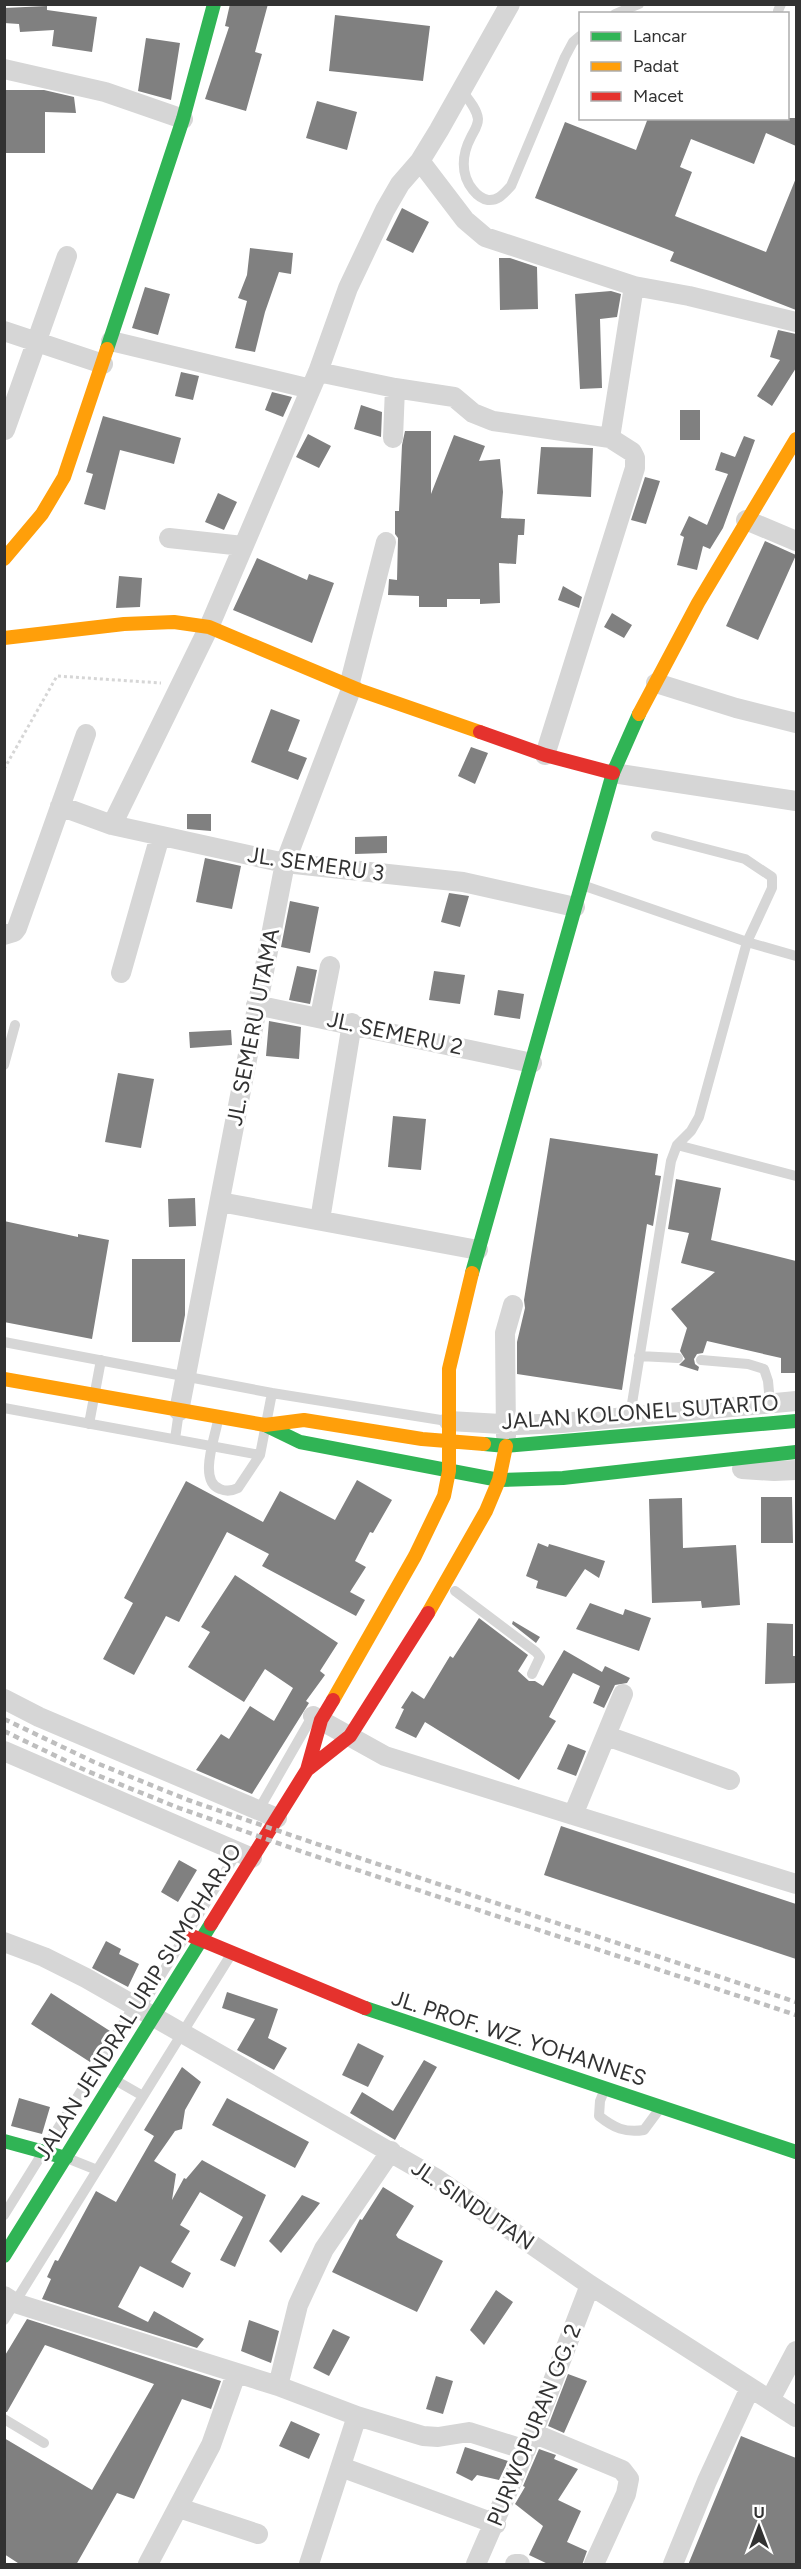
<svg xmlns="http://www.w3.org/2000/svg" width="801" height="2569" font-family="Figtree,sans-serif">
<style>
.building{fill:#808080}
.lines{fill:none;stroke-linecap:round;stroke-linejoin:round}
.path{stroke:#d6d6d6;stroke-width:3;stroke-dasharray:3 3;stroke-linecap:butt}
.lane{stroke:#d6d6d6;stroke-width:10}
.street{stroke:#d6d6d6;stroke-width:20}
.fast{stroke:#30b455;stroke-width:14}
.slow{stroke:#ff9f0a;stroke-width:14}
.jam{stroke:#e5322d;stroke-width:14}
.rail{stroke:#bebebe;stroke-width:4.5;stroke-dasharray:6 4.5;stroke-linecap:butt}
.labels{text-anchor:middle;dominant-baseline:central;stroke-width:6;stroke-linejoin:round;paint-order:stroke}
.street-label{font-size:22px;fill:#323232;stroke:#fff}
</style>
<rect width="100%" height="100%" fill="#fff"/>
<!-- building -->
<path class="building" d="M230,4H268L255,52L262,54L246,111L205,99L229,27L225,26Z
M47,6V10L97,17L92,52L52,46L54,30L20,32L19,24L4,23V8Z
M335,15L430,26L423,81L329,71Z
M146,38L180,43L171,100L138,91Z
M4,90H44L74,97L76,113L45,112V153H4Z
M317,101L357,112L347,150L306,138Z
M648,118H796V146L766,133L754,164L691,139L680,167L692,172L675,216L766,252L796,178V310L670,261L674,252L535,198L565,122L636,150Z
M402,208L429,222L413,253L386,240Z
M250,248L293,253L291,274L279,272L265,312L255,352L235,348L247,301L238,298L247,275Z
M499,258H510L537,267L538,309L500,310Z
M145,287L170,294L158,335L132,328Z
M611,291L621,294L617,317L600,319L602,388L580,389L575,294Z
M778,330L796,334V368L772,406L757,396L780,360L770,357Z
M181,372L199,376L193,400L175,396Z
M272,392L292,397L283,417L265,410Z
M361,405L382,412L381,437L354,429Z
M680,410H700V440H680Z
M103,416L181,438L174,464L120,450L105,510L84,504L93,474L86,472Z
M405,431H431V494L454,435L485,446L479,461L500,459L503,492L501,518L525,519L524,535H518L516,564L499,563L500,603L480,604V599H447V607H419V596L388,595L389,579L397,580L398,538L395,534V511H399L402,445Z
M308,434L331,446L319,468L296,457Z
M744,436L755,440L723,528L710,549L703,546L697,570L677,565L684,537L680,535L689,516L707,525L728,474L715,470L721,452L735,457Z
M541,447L593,448L591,497L537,494Z
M645,477L660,481L646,524L631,520Z
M218,493L237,502L224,530L205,522Z
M765,541L796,555L758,640L726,626Z
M257,558L307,580L309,574L334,583L312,643L233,610Z
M119,576L142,578L140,607L116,608Z
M563,586L582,597L579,608L558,600Z
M612,613L632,625L624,638L604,627Z
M271,709L300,720L288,751L307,758L298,780L251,762Z
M471,747L488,753L475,784L458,776Z
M187,814H211V831L187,829Z
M387,836V853L355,854V837Z
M205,858L241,866L232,909L196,902Z
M449,893L469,896L460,927L441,922Z
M290,901L319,907L310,953L281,947Z
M297,966L317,970L310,1004L289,1000Z
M434,971L465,975L460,1004L429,1000Z
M498,990L524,994L520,1019L494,1015Z
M269,1021L301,1027L299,1059L266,1056Z
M231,1030L232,1045L190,1048L189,1032Z
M118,1073L154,1079L141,1148L105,1142Z
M393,1116L426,1119L421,1170L388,1167Z
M550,1138L658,1154L655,1175L661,1176L653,1226L647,1224L622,1390L517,1374V1342L525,1308L524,1300Z
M676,1179L721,1188L711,1240L796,1261V1373H781V1358L707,1341L703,1353L697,1354L694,1359L695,1364L699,1367L698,1371L679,1365L685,1359L680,1351L687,1328L671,1309L715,1272L681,1263L689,1233L668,1229Z
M195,1198L196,1226L169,1227L168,1199Z
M4,1221L78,1237V1234L109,1240L92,1339L4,1322Z
M132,1259H185V1315L180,1342H132Z
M357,1480L392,1500L373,1533L370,1532L355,1561L366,1567L350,1592L365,1600L356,1616L262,1566L269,1554L227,1532L179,1622L166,1616L134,1675L103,1659L133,1603L124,1598L186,1481L263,1522L280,1491L335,1520Z
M761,1497H792L793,1543H761Z
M682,1498L683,1548L736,1545L740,1605L702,1608L701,1601L652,1603L649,1499Z
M538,1543L548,1547L549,1544L556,1546L605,1561L599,1578L585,1569L566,1597L536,1588L538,1581L526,1576Z
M235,1575L338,1643L320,1671L325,1675L306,1701L309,1703L252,1794L196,1770L221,1734L229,1739L250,1706L274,1721L293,1688L265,1669L244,1702L188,1667L210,1632L201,1627Z
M590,1603L623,1615L625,1609L651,1618L639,1651L576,1629Z
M479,1618L528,1655L518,1671L529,1681H535L543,1686L564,1650L602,1672L605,1666L630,1678L627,1683L615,1685L604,1708L593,1703L600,1686L573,1673L549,1717L556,1721L519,1780L425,1722L416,1738L395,1728L404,1709L401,1708L412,1691L424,1699L450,1656L453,1658Z
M513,1621L540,1637L536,1643L512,1624Z
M767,1623L793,1624V1656H796V1683L765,1684Z
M568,1744L586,1751L576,1776L557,1769Z
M561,1826L796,1904V1959L544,1875Z
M179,1860L197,1870L178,1902L161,1892Z
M106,1941L121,1949L119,1954L139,1964L128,1987L92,1968Z
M227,1992L278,2009L268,2038L287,2048L274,2070L237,2050L255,2019L222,2008Z
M51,1993L110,2031L90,2062L31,2024Z
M358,2043L384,2056L368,2087L342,2075Z
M424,2060L437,2067L395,2140L350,2113L362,2092L393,2111Z
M182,2067L201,2082L185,2110L182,2129L175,2131L154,2161L176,2174L172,2200L184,2178L186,2179L202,2160L266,2195L235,2267L220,2260L243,2217L200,2192L180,2225L190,2231L171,2262L191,2273L183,2288L140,2266L118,2307L148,2322L154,2311L204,2339L197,2348L42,2299L51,2279L47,2277L55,2260L58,2261L96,2191L116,2202L154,2136L144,2130Z
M19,2098L50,2107L42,2134L11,2126Z
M227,2098L309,2142L295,2168L212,2125Z
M383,2187L414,2206L396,2235L398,2238L443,2261L417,2312L332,2272L360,2219L362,2220Z
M302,2195L320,2203L281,2253L269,2241Z
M496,2290L513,2302L484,2345L470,2330Z
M27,2319L221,2381L211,2409L182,2399L134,2499L117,2493L76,2565H21L4,2554V2438L92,2490L154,2384L45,2345L7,2412H4V2357Z
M249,2320L279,2331L271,2363L241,2351Z
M333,2329L350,2337L329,2376L313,2368Z
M568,2374L587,2381L564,2433L548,2426Z
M436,2376L453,2381L443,2414L426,2409Z
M291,2421L320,2434L309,2459L279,2446Z
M741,2436L796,2458V2565H688Z
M465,2447L508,2461L499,2480L477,2475L472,2481L456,2473Z
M539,2449L556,2455L554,2459L578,2469L558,2500L581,2511L567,2542L587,2551L582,2565H550L529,2555L543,2526L515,2504L525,2487L523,2486Z"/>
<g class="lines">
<!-- path -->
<path class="path" d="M4,769L57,676L161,683"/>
<!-- lane -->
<path class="lane" d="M778,11L781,4
M615,14L639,4
M462,91C468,99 477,109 478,119C478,126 474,131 471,137C462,154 460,174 473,190C477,195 482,199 488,200C499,201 504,193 511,186L565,57L573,42L580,36
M582,885L747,942L796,956
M4,1065L15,1025
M677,1145L796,1176
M4,1342L272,1393L447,1421
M639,1356L678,1358
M701,1360L748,1364L764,1369L768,1381L770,1403
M4,1408L260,1455L272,1393
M630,1416L671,1161L677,1145L691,1131L699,1117L747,942L772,888V877L745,859L656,836
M218,1420C215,1438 198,1481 220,1489C227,1492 232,1491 238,1488L260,1455
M89,1424L101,1360
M175,1439L179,1411
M455,1591L536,1652L540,1657L532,1674
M258,1811L309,1722
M140,2009L238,1851
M115,2080L143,2096
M604,2091L600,2101L599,2116C614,2128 625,2133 644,2130L661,2107
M67,2158L97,2170
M4,2215L134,2006
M4,2320L232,1953
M4,2419L44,2443"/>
<!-- street -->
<path class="street" d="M4,69L105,92L183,119
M420,161L465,220L485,237L634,286L689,296L796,322
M4,331L103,364
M111,341L311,389
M318,372L395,388L454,397L473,413L493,421L610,438L632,452L635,458V468L545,755
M5,430L67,256
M393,438L395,388
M610,438L634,286
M746,520L796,541
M169,538L243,546
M656,683L736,708L796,723
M349,686L386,542
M613,773L796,801
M60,806L112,825L285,863L463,882L575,907
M112,825L209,627L318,372L348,288L385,210L400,184L420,161L439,130L510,4
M4,935L14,932L17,928L86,734
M121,973L160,836
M256,1005L532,1063
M320,1017L330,966
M220,1202L478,1250
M320,1220L352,1023
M179,1411L285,863L352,687
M449,1421L517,1425L562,1423L796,1401
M506,1436L505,1333L513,1305
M742,1469L774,1471L796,1470
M623,1694L573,1815L796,1884
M4,1699L39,1717L277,1818
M313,1716L385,1756L573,1815
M607,1736L730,1780
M4,1751L252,1858
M4,1942L44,1957L86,1978L437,2179L590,2285L796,2417
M4,2296L15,2303L278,2386L357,2416L423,2436L438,2437L469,2432L526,2450
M278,2386L298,2305L324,2249L391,2151
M770,2400L796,2351
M533,2433L622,2470L629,2479L626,2494L594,2564
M341,2467L496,2524
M179,2508L258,2534
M148,2564L211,2445L236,2374
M309,2564L357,2416
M476,2564L533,2433L590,2285
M515,2564H520
M673,2564L707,2481L750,2388"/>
<!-- fast -->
<path class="fast" d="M107,349L183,119L214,4
M472,1273L613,773L639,714
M265,1425L300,1442L499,1480L563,1478L796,1452
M484,1444L506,1446L796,1421
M365,2008L796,2152
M4,2141L66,2158
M4,2256L211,1924"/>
<!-- slow -->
<path class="slow" d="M4,559L42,514L64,477L107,349
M4,638L124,624L174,622L209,627L359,690L480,732
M639,714L698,603L796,439
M4,1379L265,1425L304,1420L422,1439L484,1444
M428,1613L486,1511L499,1480L506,1446
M333,1700L415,1556L444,1496L449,1471V1369L472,1273"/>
<!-- jam -->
<path class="jam" d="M480,732L545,755L613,773
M307,1770L350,1736L428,1613
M211,1924L307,1770L321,1720L333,1700
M187,1934L365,2008"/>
<!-- rail -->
<path class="rail" d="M4,1719L94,1762L188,1800L314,1843L796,2002
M4,1731L87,1771L179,1808L309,1854L796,2015"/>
</g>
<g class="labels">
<!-- street labels -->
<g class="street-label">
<text transform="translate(316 864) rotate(8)">JL. SEMERU 3</text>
<text transform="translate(253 1027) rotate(-79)">JL. SEMERU UTAMA</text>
<text transform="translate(395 1033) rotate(12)">JL. SEMERU 2</text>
<text transform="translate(640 1412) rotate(-4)">JALAN KOLONEL SUTARTO</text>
<text transform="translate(138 2002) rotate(-58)">JALAN JENDRAL URIP SUMOHARJO</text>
<text transform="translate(519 2038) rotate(18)">JL. PROF. WZ. YOHANNES</text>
<text transform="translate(473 2205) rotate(34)">JL. SINDUTAN</text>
<text transform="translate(534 2425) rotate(-68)">PURWOPURAN GG. 2</text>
</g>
</g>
<!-- border -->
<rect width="801" height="2569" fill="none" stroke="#323232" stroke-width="12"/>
<!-- legend -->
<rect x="579" y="12" width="210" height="108" fill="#ffffff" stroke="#adadad" stroke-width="1.5"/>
<rect x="591" y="32" width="30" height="9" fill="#30b455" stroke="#adadad" stroke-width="1.5"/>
<text x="633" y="42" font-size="18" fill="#323232">Lancar</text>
<rect x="591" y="62" width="30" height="9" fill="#ff9f0a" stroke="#adadad" stroke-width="1.5"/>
<text x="633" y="72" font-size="18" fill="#323232">Padat</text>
<rect x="591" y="92" width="30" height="9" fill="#e5322d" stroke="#adadad" stroke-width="1.5"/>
<text x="633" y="102" font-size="18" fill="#323232">Macet</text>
<!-- north arrow -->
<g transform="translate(759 2527)" stroke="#ffffff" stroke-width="4.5" paint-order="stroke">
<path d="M0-4.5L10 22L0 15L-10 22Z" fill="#323232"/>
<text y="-9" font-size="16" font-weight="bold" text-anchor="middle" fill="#323232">U</text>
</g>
</svg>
